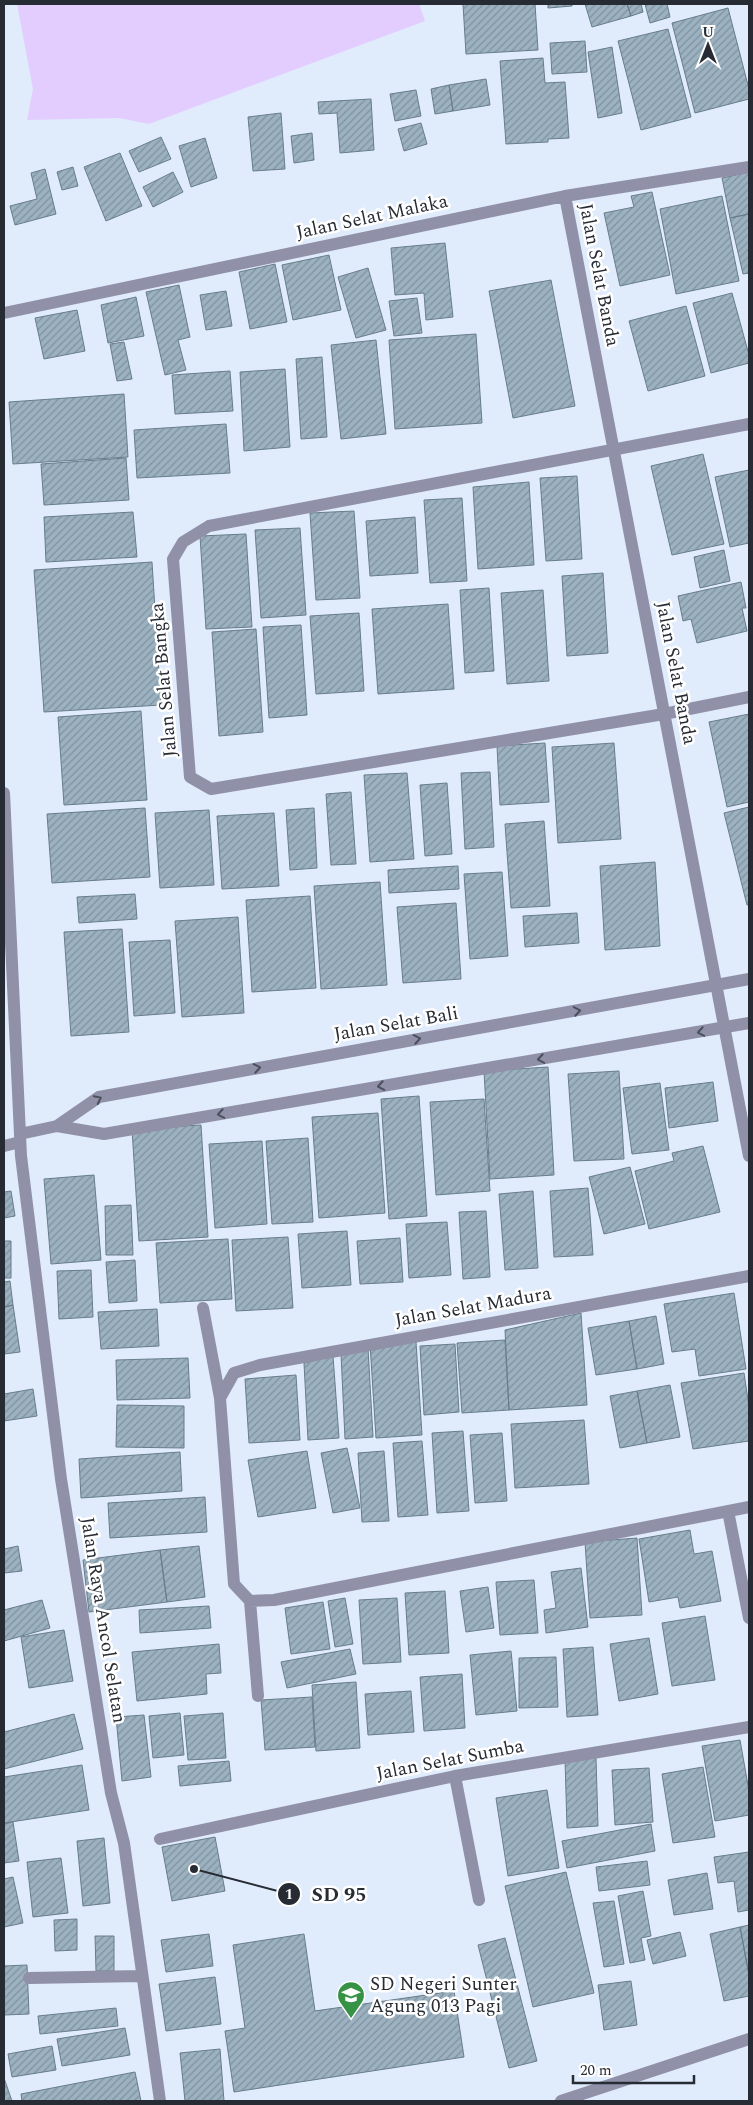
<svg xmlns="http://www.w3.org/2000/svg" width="753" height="2105" font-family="Spectral,serif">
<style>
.grass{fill:#e3cdff}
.building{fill:url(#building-hatch);stroke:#687d8a}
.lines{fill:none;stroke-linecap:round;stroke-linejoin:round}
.minor{stroke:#9091a8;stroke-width:12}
.oneway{stroke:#4c4f5d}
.labels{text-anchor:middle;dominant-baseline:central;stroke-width:5;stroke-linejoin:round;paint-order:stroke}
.street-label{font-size:19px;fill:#272c34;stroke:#fff}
.poi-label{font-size:19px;fill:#272c34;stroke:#fff;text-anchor:start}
.leader{fill:none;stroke:#272c34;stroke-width:2}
.callout-dot{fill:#272c34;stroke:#fff;stroke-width:2}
.mark-label{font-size:15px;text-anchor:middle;font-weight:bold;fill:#fff}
.callout-label{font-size:20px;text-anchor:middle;font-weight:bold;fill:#272c34;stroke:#fff;stroke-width:5;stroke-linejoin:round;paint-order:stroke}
</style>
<defs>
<pattern id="building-hatch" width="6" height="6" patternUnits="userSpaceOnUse" patternTransform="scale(1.25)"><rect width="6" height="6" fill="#9cb2c1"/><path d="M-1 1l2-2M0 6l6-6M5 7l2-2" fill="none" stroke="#7f919e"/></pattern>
</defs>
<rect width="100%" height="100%" fill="#e0ebfc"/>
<!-- grass -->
<path class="grass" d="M17,4H419L425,21L149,124L119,118L27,120L33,89Z"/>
<!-- building -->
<path class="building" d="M463,4H535L538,50L466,54Z
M548,4H572V6L548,8Z
M585,4H627L631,16L592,27Z
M627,4H641L643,12L631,16Z
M645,4H667L670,17L650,23Z
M728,8L749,89V99L695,113L672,23Z
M668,29L691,117L641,130L618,41Z
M585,41L587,72L552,74L550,43Z
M612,47L622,113L598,118L588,52Z
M543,58L545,83L565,82L569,138L548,139V142L506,144L500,61Z
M486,79L490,105L453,111L449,85Z
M449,85L453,111L435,114L431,89Z
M416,90L421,116L395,121L390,94Z
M371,99L374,150L340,153L337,113L319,114L318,102Z
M281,113L285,169L253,171L248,117Z
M421,123L427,144L404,151L398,129Z
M312,133L314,160L294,163L291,136Z
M161,137L171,159L139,172L129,151Z
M205,138L217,178L191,187L179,146Z
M120,153L142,206L106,221L84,167Z
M73,167L78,186L62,190L57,172Z
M45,169L56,214L15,225L10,206L37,199L31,173Z
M173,172L183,192L153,207L143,187Z
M749,172V214L730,218L722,178Z
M652,192L670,275L620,286L604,213L634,207L631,196Z
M722,196L739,281L676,294L660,209Z
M749,214V273L743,274L730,218Z
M445,243L453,317L426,320L424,293L395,295L391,248Z
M329,255L341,310L293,320L282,265Z
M275,264L287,322L250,329L239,272Z
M368,268L386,330L356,338L338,277Z
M551,280L575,406L513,418L489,291Z
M179,285L190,337L178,340L186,370L165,375L146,292Z
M226,291L232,326L206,330L200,295Z
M732,293L749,355V363L711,373L693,303Z
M136,297L144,336L108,343L101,305Z
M417,298L422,333L394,336L389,301Z
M686,306L705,376L648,391L629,321Z
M77,310L85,351L44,359L35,318Z
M476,334L482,423L395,429L389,340Z
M376,340L386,434L341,439L331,345Z
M124,342L132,379L117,381L110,344Z
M322,357L327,437L301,439L296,359Z
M285,369L290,447L244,451L240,372Z
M230,371L233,411L175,414L172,375Z
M124,394L128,457L13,464L9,402Z
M226,424L230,473L137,478L134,430Z
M703,454L724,544L672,555L651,466Z
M126,458L129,500L44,505L41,464Z
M749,470V543L730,547L715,477Z
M577,476L582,559L546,561L540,478Z
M529,482L534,565L478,569L473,487Z
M462,498L467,581L430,583L424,500Z
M354,511L360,598L316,600L310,513Z
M133,512L137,557L46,562L44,517Z
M415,517L418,573L370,576L366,521Z
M300,528L306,615L261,618L255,530Z
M246,534L252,627L206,629L200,536Z
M724,550L730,581L700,588L694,557Z
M152,562L161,705L44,712L34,570Z
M603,573L608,653L567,656L562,576Z
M741,582L746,608H742L747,631L697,643L691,619L683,621L678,596Z
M489,588L494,671L465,673L460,590Z
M543,590L549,681L507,684L501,593Z
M448,604L454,689L378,694L372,609Z
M359,613L364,691L316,694L310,616Z
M301,625L307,715L269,718L263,627Z
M256,629L263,732L219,736L212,632Z
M141,711L147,800L64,805L58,717Z
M749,714V802L727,807L709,722Z
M545,743L549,802L500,805L497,746Z
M614,743L621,839L558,843L552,747Z
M490,772L494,847L465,849L461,773Z
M407,773L414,859L370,862L364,775Z
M447,783L452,854L425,856L420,785Z
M351,792L356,864L331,865L326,794Z
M749,807V905H747L724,813Z
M145,808L150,877L52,883L47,814Z
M314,808L317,868L290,870L286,810Z
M209,810L214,885L160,888L155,813Z
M274,813L279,886L222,889L217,816Z
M544,821L550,906L511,908L505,824Z
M655,862L660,946L605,950L600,866Z
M458,866L459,889L389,893L388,870Z
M502,872L508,956L470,959L464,874Z
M380,882L387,985L321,989L314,886Z
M135,894L137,919L79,923L77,897Z
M310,896L316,988L252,992L246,900Z
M456,903L461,979L403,983L397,907Z
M577,913L579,943L525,947L523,916Z
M238,917L244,1013L182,1017L175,921Z
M122,929L129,1032L71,1036L64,932Z
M170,940L175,1013L134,1016L129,942Z
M548,1067L554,1175L490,1179L484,1071Z
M619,1071L624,1159L574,1161L568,1074Z
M713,1082L718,1121L669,1128L665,1088Z
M660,1083L669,1150L632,1154L623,1088Z
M419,1096L427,1216L389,1219L381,1099Z
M484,1099L490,1191L436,1195L430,1102Z
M378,1113L385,1213L319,1218L312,1117Z
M201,1125L208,1237L139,1241L132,1129Z
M308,1138L313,1222L272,1224L266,1141Z
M262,1141L267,1224L215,1228L209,1144Z
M703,1146L720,1212L649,1229L635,1171L674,1161L672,1153Z
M630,1167L645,1224L604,1234L589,1177Z
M94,1175L101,1260L51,1264L44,1179Z
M588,1188L593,1255L554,1257L550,1191Z
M11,1191L15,1216L4,1218V1192Z
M533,1191L538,1268L505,1270L499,1194Z
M131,1205L133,1255H106L105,1206Z
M486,1211L490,1277L463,1279L459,1212Z
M447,1222L451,1275L409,1278L406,1224Z
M347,1231L351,1285L302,1288L298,1234Z
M288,1237L293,1308L236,1311L232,1240Z
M400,1238L403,1282L360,1284L357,1241Z
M228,1239L232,1299L160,1303L156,1243Z
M4,1241H11V1278H4Z
M135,1260L137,1301L109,1303L106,1262Z
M91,1270L93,1317L59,1319L57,1271Z
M10,1281L13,1305L4,1307V1282Z
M734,1293L746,1369L699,1376L695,1349L672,1352L664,1304Z
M13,1305L20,1352L4,1354V1307Z
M157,1309L159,1346L101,1349L98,1312Z
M581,1313L587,1405L509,1410L505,1330Z
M656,1316L664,1364L637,1369L629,1321Z
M629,1321L637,1369L596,1375L588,1328Z
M505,1340L509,1410L462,1413L457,1343Z
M416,1342L422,1435L376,1438L370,1344Z
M455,1344L459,1412L424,1415L420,1346Z
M368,1348L373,1437L345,1439L341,1354Z
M333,1356L339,1438L308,1440L304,1363Z
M188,1358L190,1398L117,1400L116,1360Z
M744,1373L749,1407V1441L693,1449L681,1383Z
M296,1375L300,1440L249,1443L245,1379Z
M670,1385L680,1437L647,1443L637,1391Z
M33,1389L37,1416L4,1421V1394Z
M637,1391L647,1443L620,1448L610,1396Z
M117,1405L184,1406V1448L116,1447Z
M584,1420L589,1484L515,1488L511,1424Z
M463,1431L469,1511L437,1513L432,1433Z
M502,1433L507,1501L475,1503L470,1435Z
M422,1441L428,1515L398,1517L393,1443Z
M347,1448L360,1508L333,1513L321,1453Z
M307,1451L316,1508L258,1517L248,1460Z
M384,1451L389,1521L362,1522L358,1453Z
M180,1452L182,1491L81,1498L79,1459Z
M205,1497L207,1532L110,1538L108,1503Z
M690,1530L694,1554L712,1551L721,1601L680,1608L678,1597L649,1602L639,1539Z
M637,1538L642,1615L590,1618L585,1542Z
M18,1546L22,1571L4,1573V1549Z
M199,1546L205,1597L167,1602L160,1550Z
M160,1550L167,1602L89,1612L83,1560Z
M581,1568L588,1627L546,1633L544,1610L556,1608L551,1572Z
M534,1580L538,1633L500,1635L496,1582Z
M488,1587L494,1628L466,1632L460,1591Z
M445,1591L449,1653L409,1655L405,1593Z
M345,1598L353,1644L335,1647L328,1601Z
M397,1598L401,1662L363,1664L359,1600Z
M42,1600L50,1628L4,1641V1610Z
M323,1602L330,1649L291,1654L285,1608Z
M209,1606L211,1628L140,1633L139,1610Z
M705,1616L715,1680L672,1686L662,1623Z
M64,1630L73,1681L29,1688L21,1637Z
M649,1638L658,1694L619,1701L610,1644Z
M219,1644L221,1673L206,1674L207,1694L137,1701L132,1652Z
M593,1647L598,1715L567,1717L563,1649Z
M350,1649L356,1674L287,1688L281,1662Z
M511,1651L517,1711L476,1715L470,1655Z
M556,1657L558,1707L519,1708V1658Z
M462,1674L465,1728L424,1731L420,1677Z
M356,1682L360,1748L316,1751L312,1685Z
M411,1691L414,1732L368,1735L365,1694Z
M312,1697L315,1747L265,1750L261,1700Z
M180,1713L184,1755L153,1758L149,1716Z
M223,1713L226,1758L188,1760L184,1716Z
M74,1714L83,1749L4,1769V1732Z
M144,1715L151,1777L122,1781L116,1717Z
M740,1740L749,1791V1815L715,1821L702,1746Z
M596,1758L598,1826L567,1828L565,1759Z
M229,1761L231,1781L180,1786L178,1766Z
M82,1765L89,1810L4,1823V1777Z
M703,1767L715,1837L673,1843L662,1774Z
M649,1768L653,1822L615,1825L612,1770Z
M547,1790L559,1868L508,1876L496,1798Z
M13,1822L19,1861L4,1863V1824Z
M651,1824L655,1851L567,1868L562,1841Z
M215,1837L225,1891L172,1901L162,1847Z
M104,1838L110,1903L83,1906L77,1841Z
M749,1852V1910L738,1912L734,1881L718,1883L714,1857Z
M61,1858L68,1913L33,1917L27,1862Z
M647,1861L650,1885L599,1891L596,1867Z
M566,1872L594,1993L533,2007L505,1886Z
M707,1873L713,1909L674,1915L668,1880Z
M13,1877L23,1923L4,1927V1879Z
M643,1891L651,1936L641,1938L645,1960L630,1963L618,1896Z
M614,1901L624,1964L604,1967L593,1903Z
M77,1919V1950L55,1951L54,1920Z
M749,1925V1975L740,1927Z
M740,1927L749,1975V1996L724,2001L710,1934Z
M680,1932L686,1956L653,1964L647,1940Z
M209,1934L213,1966L166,1972L161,1940Z
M304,1934L315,2011L454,1991L464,2057L234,2092L225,2031L245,2028L233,1945Z
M95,1936H114V1971H96Z
M505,1938L537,2061L509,2068L478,1945Z
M27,1965L29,2014L4,2015V1966Z
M215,1977L221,2024L166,2031L159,1984Z
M631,1981L637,2025L604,2030L598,1985Z
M116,2008L118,2026L40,2034L38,2016Z
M125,2028L130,2055L62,2066L57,2039Z
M52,2046L56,2070L12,2077L8,2054Z
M220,2049L224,2101H185L180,2053Z
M135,2072L141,2101H22L21,2094Z
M4,2078L12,2101H4Z"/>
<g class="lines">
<!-- minor -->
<path class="minor" d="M565,196L749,1156
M4,313L565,196L749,167
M749,424L209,526L183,542L173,559L190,777L211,789L664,714L749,697
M4,793L21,1156L61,1479L111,1793L124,1843L160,2101
M57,1126L104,1134L749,1023
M20,1134L57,1126L99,1097L749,979
M4,1146L20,1142
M749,1276L260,1365L234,1373L220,1398L234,1584L250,1601L274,1600L749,1507
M203,1308L220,1398
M728,1511L749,1618
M250,1601L258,1696
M455,1776L479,1900
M160,1839L455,1776L749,1727
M29,1978L141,1976
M561,2101L749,2039"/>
</g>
<!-- one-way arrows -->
<defs><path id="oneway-chevron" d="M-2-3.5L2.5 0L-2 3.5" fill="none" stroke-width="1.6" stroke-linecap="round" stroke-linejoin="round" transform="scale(1.25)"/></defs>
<g class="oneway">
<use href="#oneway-chevron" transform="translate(577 1011) rotate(-10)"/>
<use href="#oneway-chevron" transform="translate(701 1032) rotate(170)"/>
<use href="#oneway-chevron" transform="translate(417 1039) rotate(-10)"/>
<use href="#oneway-chevron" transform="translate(541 1059) rotate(170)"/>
<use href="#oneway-chevron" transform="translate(257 1068) rotate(-10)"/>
<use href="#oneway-chevron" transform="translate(381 1086) rotate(170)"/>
<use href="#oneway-chevron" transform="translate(98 1099) rotate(-26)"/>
<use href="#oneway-chevron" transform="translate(221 1114) rotate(170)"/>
</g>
<!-- icons -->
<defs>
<g id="school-pin" transform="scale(1.4375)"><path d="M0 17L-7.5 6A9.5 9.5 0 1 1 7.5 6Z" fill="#369244" stroke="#fff"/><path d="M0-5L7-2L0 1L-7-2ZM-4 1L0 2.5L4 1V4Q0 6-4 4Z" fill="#fff"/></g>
</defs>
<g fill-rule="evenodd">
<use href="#school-pin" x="351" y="1995"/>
</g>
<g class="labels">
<!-- street labels -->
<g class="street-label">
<text transform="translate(372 217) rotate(-12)">Jalan Selat Malaka</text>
<text transform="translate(599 275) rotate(79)">Jalan Selat Banda</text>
<text transform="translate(676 673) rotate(79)">Jalan Selat Banda</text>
<text transform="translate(164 680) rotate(-95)">Jalan Selat Bangka</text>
<text transform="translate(396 1024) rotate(-10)">Jalan Selat Bali</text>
<text transform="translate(473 1307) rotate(-10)">Jalan Selat Madura</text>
<text transform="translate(103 1620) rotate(81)">Jalan Raya Ancol Selatan</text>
<text transform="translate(450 1760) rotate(-11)">Jalan Selat Sumba</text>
</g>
<!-- poi labels -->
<g class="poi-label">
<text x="370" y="1984">SD Negeri Sunter<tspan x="370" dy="22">Agung 013 Pagi</tspan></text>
</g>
</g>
<!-- callouts -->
<path class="leader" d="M194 1869L289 1894"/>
<g class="callout-dot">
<circle cx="194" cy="1869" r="5"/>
<circle cx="289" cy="1894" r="12"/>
</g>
<g class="mark-label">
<text x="289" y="1899">1</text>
</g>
<g class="callout-label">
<text x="339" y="1901">SD 95</text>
</g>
<!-- border -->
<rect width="753" height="2105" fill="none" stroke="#272c34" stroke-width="10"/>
<!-- north arrow -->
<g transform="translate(708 45)" stroke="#ffffff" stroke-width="4" paint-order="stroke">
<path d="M0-4L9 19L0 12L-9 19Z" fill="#272c34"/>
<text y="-8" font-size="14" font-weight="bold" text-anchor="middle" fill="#272c34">U</text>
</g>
<!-- scale -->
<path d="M573 2075v8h121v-8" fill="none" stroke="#272c34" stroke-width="2.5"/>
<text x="580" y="2075" font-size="15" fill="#272c34" stroke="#ffffff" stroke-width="4" paint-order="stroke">20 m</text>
</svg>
